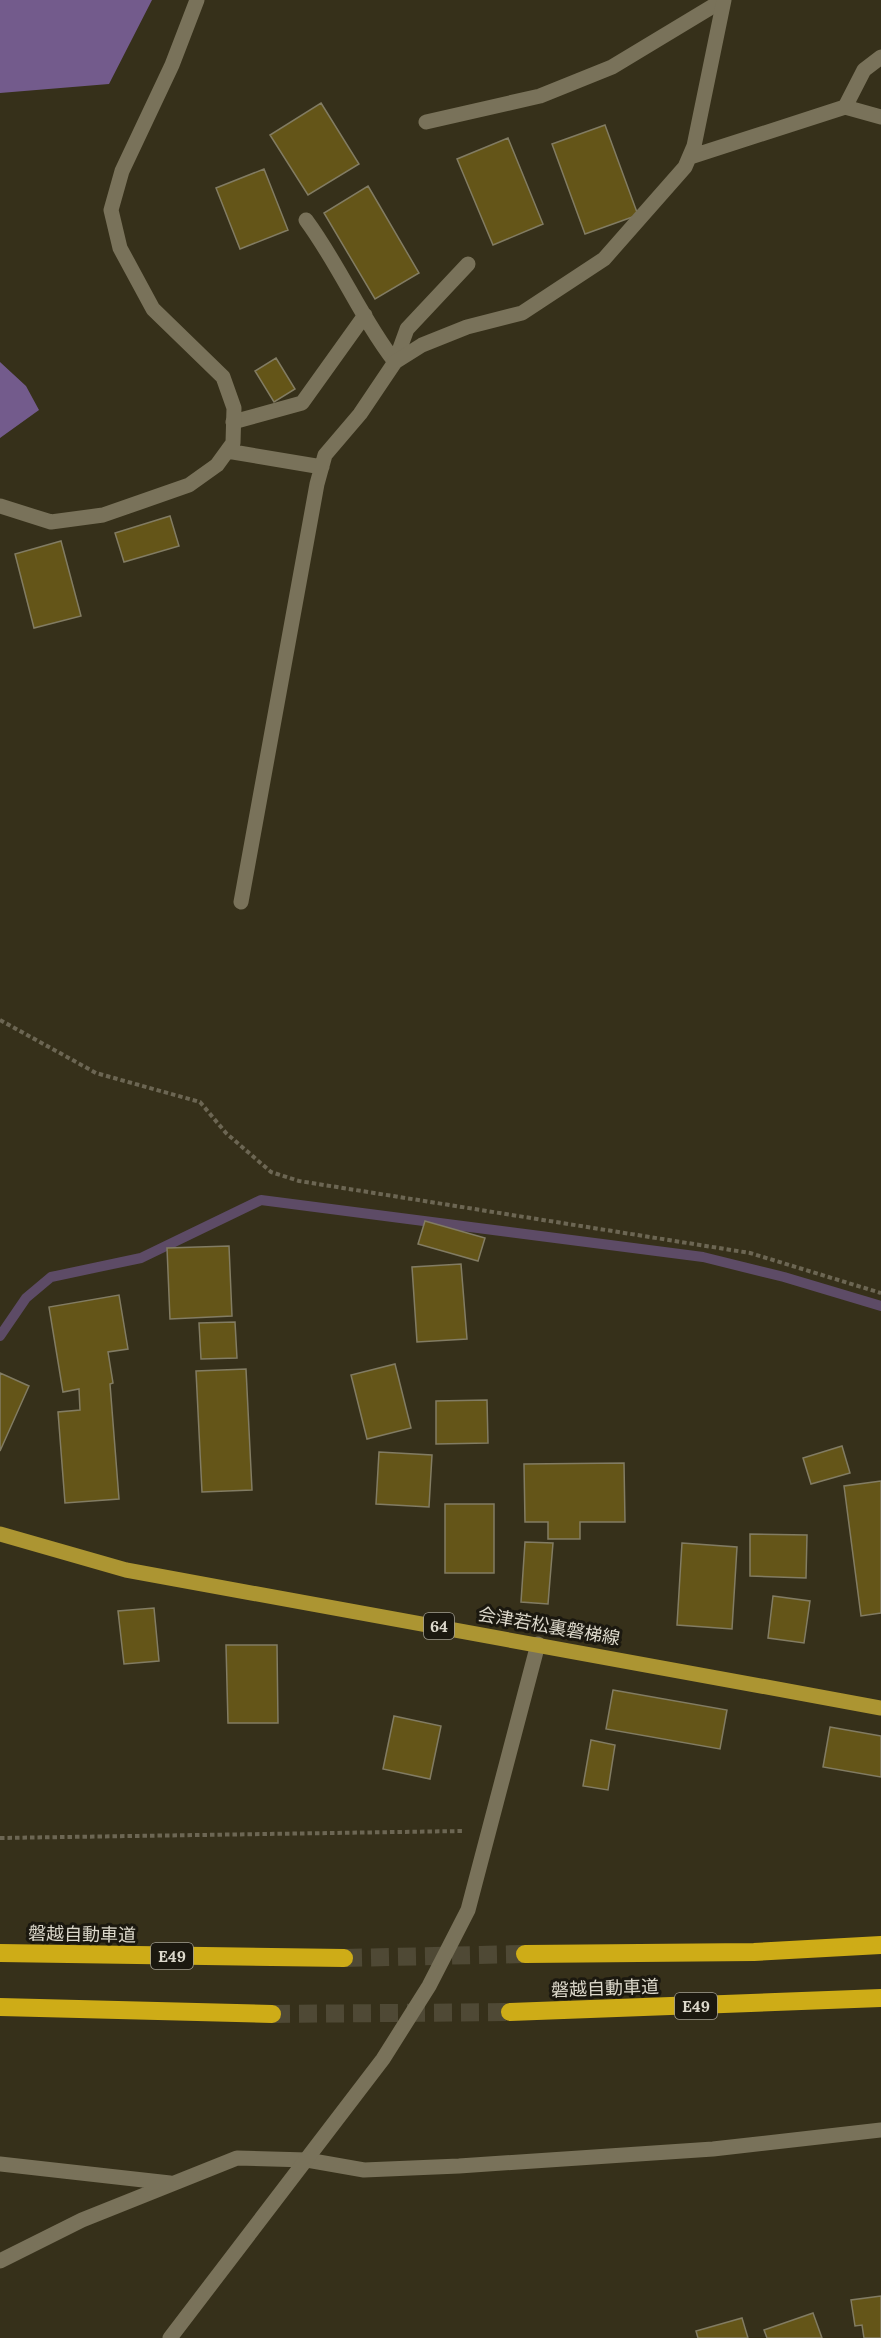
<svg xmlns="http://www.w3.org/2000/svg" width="881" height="2338" font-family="Lora,'Noto Sans JP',serif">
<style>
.forest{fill:#735b8c}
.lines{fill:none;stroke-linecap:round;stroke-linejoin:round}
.stream{stroke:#5d4b66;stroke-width:10}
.building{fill:#645518;stroke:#827c63;stroke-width:1.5}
.motorway-tunnel{stroke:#4f4935;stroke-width:18;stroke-dasharray:18 9;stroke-linecap:butt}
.path{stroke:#6c6653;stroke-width:4;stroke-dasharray:4.5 3;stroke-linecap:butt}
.service{stroke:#79725a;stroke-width:15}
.minor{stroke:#79725a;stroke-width:15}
.tertiary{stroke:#79725a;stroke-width:15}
.primary{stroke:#ac9532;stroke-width:15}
.motorway{stroke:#ceac17;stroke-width:18}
.labels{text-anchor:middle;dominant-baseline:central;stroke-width:6;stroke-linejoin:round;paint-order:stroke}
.shield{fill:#1b180f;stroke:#a29e93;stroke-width:1.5}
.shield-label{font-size:16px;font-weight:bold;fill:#dcd8cb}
.street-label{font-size:18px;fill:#dcd8cb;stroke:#1b180f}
</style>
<rect width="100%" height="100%" fill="#36301a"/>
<!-- forest -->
<path class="forest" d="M0,0H152L109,84L0,93Z
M0,362L26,386L39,410L0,438Z"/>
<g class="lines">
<!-- stream -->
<path class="stream" d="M0,1336L26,1298L51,1277L141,1258L261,1200L703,1257L784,1277L881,1306"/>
</g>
<!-- building -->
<path class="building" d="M321,103L359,164L308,195L270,135Z
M605,125L638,215L585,234L552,144Z
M508,138L543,224L493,245L457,159Z
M264,169L288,230L240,249L216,188Z
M368,186L419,273L375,299L324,213Z
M276,358L295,389L274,402L255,371Z
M170,516L179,546L124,562L115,533Z
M61,541L81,616L34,628L15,554Z
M425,1221L485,1238L478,1261L418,1244Z
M229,1246L232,1316L170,1319L167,1248Z
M461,1264L467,1339L417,1342L412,1267Z
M119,1295L128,1349L108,1352L113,1383L110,1384L119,1499L65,1503L58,1412L80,1410L79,1389L63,1392L49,1307Z
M235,1322L237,1358L201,1359L199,1323Z
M395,1364L411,1428L367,1439L351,1375Z
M246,1369L252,1490L202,1492L196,1371Z
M0,1373L29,1386L0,1451Z
M487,1400L488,1443L436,1444V1401Z
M842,1446L850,1473L811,1484L803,1458Z
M379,1452L432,1455L429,1507L376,1504Z
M624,1463L625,1522H580V1539H548V1522H525L524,1464Z
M881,1481V1613L861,1616L844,1486Z
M445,1504H494V1573H445Z
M750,1534L807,1535L806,1578L750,1576Z
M525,1542L553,1543L548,1604L521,1602Z
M682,1543L737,1547L732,1629L677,1625Z
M773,1596L810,1601L804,1643L768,1638Z
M154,1608L159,1661L124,1664L118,1611Z
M226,1645H277L278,1723H228Z
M613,1690L727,1710L720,1749L606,1729Z
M394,1716L441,1726L430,1779L383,1769Z
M830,1727L881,1736V1777L823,1767Z
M591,1740L615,1745L608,1790L583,1786Z
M881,2296V2338H864L862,2325L855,2326L851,2300Z
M813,2313L822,2338H767L764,2330Z
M742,2318L748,2338H698L696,2331Z"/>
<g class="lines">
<!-- motorway-tunnel -->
<path class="motorway-tunnel" d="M344,1958L525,1954
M272,2014L510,2012"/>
<!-- path -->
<path class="path" d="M0,1020L96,1073L200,1102L226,1133L271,1172L299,1181L750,1253L881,1293
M0,1838L464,1831"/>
<!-- service -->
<path class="service" d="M426,122L540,96L612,67L723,0
M306,220C340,266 361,318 395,362L407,329L468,264
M233,422L302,403L365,315"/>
<!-- minor -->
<path class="minor" d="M845,107L864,70L881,57
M690,157L845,107L881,117
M227,451L322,467
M0,506L51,522L103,515L189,485L217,465L233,443L234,408L223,377L153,309L120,248L111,210L122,171L172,65L197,0
M241,902L317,484L325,455L360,414L395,362L422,345L467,327L522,313L604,259L685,167L694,146L724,0
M0,2164L170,2183
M0,2261L82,2220L237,2158L307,2160L364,2170L459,2166L713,2149L881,2130"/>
<!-- tertiary -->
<path class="tertiary" d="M170,2338L383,2059L429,1986L468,1910L538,1644"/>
<!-- primary -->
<path class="primary" d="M0,1534L126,1570L881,1708"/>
<!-- motorway -->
<path class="motorway" d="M0,1953L344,1958
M525,1954L754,1952L881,1945
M0,2007L272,2014
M510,2012L881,1998"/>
</g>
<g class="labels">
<!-- shield labels -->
<g class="shield">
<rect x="424" y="1613" width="30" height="26" rx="4.5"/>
<rect x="151" y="1943" width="42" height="26" rx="4.5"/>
<rect x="675" y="1993" width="42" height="26" rx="4.5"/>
</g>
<g class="shield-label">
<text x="439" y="1626">64</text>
<text x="172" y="1956">E49</text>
<text x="696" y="2006">E49</text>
</g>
<!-- street labels -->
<g class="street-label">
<text transform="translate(549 1626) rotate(10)">会津若松裏磐梯線</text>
<text transform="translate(82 1934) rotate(1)">磐越自動車道</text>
<text transform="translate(605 1988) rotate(-2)">磐越自動車道</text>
</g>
</g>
</svg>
